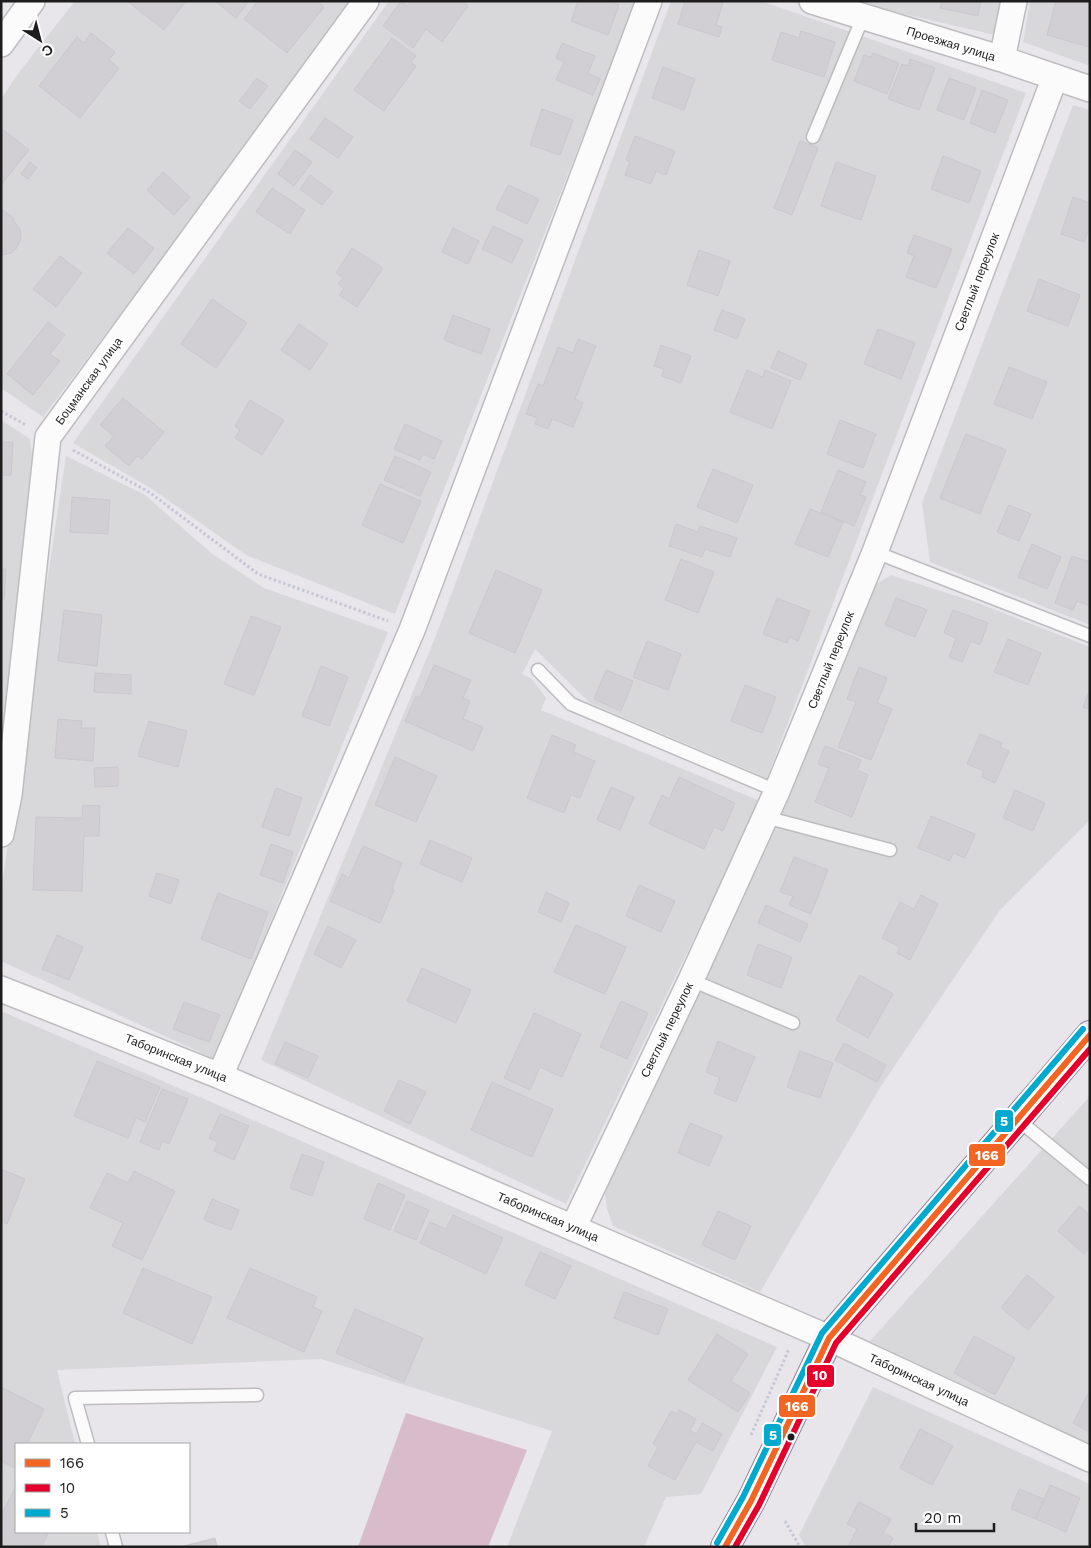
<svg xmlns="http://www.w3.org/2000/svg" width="1091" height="1548" font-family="'Work Sans',sans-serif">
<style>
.residential{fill:#d8d7da}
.forest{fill:#d9bccc}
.building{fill:#d1cfd4;stroke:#cac8ce}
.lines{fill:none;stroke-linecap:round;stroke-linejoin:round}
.service-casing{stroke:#bdbcbe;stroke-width:15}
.minor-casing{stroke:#bdbcbe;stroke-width:28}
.primary-casing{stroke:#9184a0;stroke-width:30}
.path{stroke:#c6c7d5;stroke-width:3;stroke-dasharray:2.5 2.5;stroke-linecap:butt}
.service{stroke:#fcfbfc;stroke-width:12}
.minor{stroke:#fcfbfc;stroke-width:25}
.primary{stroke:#e9e4f0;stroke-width:28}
.bus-1-casing{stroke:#fff;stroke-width:10}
.bus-2-casing{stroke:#fff;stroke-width:10}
.bus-3-casing{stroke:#fff;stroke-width:10}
.bus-1{stroke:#f26522;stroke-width:6}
.bus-2{stroke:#e4002b;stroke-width:6}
.bus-3{stroke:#00a9ce;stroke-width:6}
.bus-dot{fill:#1d1d1d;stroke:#fff;stroke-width:2}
.labels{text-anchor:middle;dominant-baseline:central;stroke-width:5;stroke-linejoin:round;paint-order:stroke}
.street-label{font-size:12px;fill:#1d1d1d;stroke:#fff}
.line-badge{stroke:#fff;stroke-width:2}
.badge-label{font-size:14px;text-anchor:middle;font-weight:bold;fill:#fff}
</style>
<rect width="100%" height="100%" fill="#e8e6eb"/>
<!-- residential -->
<path class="residential" d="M75,1H356L43,417L1,388V99L20,71Z
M389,1H636L395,614L246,555L152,489L73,443Z
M671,1H761L1026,93L767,778L590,703L535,649L522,674L532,679L546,698L541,710L760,801L566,1204L261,1060L437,633Z
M854,1H1002L995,35L865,5Z
M1030,1H1090V66L1023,42Z
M1073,105L1090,110V625L930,562L922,503Z
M1,420L30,439L32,455L11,691L1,756Z
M66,456L145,495L211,553L264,588L388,632L215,1059L1,961V891Z
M891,575L978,603L1090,647V820L1000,910L881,1086L760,1292L613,1226L607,1209L604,1188L695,1002L782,812L875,585Z
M1,1011L777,1347L701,1494L666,1497L644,1547H507L552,1431L321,1359L57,1370L75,1444H16V1532H97L101,1547H1Z
M1090,1096V1444L870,1341Z
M873,1387L1090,1484V1547H806L799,1535Z"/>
<!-- forest -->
<path class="forest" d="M406,1413L527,1450L488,1547H358Z"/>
<!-- building -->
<path class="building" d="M127,1H186L164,30Z
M215,1H249L236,18Z
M258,1H317L324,7L287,53L244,19Z
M401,1L407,6L411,1H461L468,6L442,42L426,29L413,48L383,26Z
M578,1H609L619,5L608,35L571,21Z
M685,1H718L723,3L716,25L722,27L719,37L678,24Z
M942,1H981L978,16L940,8Z
M1056,1H1090V47L1047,35Z
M801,31L835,42L824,77L772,60L781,32L799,38Z
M91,33L115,52L109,60L119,68L80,118L39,86L77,37L84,43Z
M392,38L416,56L411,62L416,66L384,111L354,90Z
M562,43L595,56L588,73L600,79L593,95L556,80L564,62L556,58Z
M873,53L899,63L887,94L854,81L864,55L871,57Z
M910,59L935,68L919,110L888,99L902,64L908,66Z
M663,67L695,79L684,110L652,98Z
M257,78L268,86L250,109L239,101Z
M949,78L976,88L964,120L937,110Z
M982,90L1008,100L995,133L970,123Z
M542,109L573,120L560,155L530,145Z
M325,118L353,137L338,158L310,139Z
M1,128L29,150L1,185Z
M635,136L675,151L666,175L656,171L651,184L625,175L630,162L626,160Z
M800,141L818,148L792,215L774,208Z
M295,150L312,162L294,186L278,174Z
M943,156L981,171L969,203L931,189Z
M30,162L37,168L28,179L21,174Z
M836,162L876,176L861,220L821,206Z
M163,172L190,197L174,215L147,190Z
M310,175L333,192L322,205L300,189Z
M508,185L539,199L527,224L496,209Z
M272,188L305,210L290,234L256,212Z
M1073,197L1090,203V225L1084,242L1061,234Z
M1,209L14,218L13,220L20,229L21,234V239L16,249L11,253L1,255Z
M493,226L523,240L512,263L482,249Z
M128,228L154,248L134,274L107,253Z
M453,228L479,241L468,264L442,252Z
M914,235L952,249L936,288L906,277L914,256L907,253Z
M352,248L383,268L357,307L339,295L344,288L338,284L343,278L336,273Z
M699,250L730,261L718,296L687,285Z
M60,256L82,273L56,307L33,289Z
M1039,279L1080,295L1068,326L1027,311Z
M212,299L247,323L216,368L181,344Z
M722,310L745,319L737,339L714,330Z
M453,315L490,329L481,354L444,340Z
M48,322L65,335L50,354L60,361L33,395L7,374Z
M299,324L328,344L310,370L281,350Z
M878,329L915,343L901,379L864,364Z
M578,339L596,346L575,399L583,403L573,427L552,419L548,429L535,424L538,418L526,414L538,384L543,386L558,347L573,353Z
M661,345L691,356L681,383L662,376L664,369L654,366Z
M778,351L807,364L800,380L771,368Z
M1009,367L1047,382L1032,419L994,404Z
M747,370L763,377L765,370L791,381L772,429L730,412Z
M123,398L164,432L142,459L137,456L129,466L105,446L114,436L100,425Z
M250,400L284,420L262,455L235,438L240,430L235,426Z
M840,420L876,434L863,468L827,454Z
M405,424L442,441L434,459L423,454L420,460L394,449Z
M966,434L1006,450L980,514L940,498Z
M1,442H13L11,475H1Z
M395,456L431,472L420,496L384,480Z
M713,469L753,485L737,523L697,507Z
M838,470L866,482L860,495L866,497L854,526L821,512Z
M380,484L421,501L403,543L362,525Z
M72,497L110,500L108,534L70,532Z
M1009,505L1031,514L1019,541L997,532Z
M810,509L843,522L828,557L795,544Z
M676,524L698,532L700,526L737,538L730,557L705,549L702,557L669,546Z
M1032,544L1061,557L1047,589L1018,577Z
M1072,556L1090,562V606L1077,601L1073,610L1055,603Z
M681,559L714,572L698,613L665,600Z
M1,569H6L4,599H1Z
M496,570L542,590L515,653L469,633Z
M777,598L810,611L798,641L790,637L787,643L763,634Z
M896,598L927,610L915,637L885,625Z
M64,610L102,615L97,666L58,661Z
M953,610L988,623L980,645L971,641L962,662L949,657L956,638L944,633Z
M251,616L281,627L254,695L224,684Z
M1008,639L1041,653L1028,685L994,672Z
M647,641L681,654L668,690L633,677Z
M434,665L471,680L463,698L470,701L463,719L483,727L473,751L405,721L416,696L420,698Z
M321,666L348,677L329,726L302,716Z
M859,667L887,678L877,703L892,709L871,760L838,747L856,702L847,699Z
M606,670L633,681L621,711L594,699Z
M95,673L131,675V694L94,692Z
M745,685L776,697L762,733L731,721Z
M1090,689V710L1083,707Z
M58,719L82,721L81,728H95L93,761L55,758Z
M149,721L187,731L178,767L138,756Z
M980,734L1002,743L1000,747L1009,751L995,783L982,777L984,771L967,764Z
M552,735L576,745L573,752L595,761L580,798L571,795L564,813L527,798Z
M825,746L861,760L857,770L868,775L852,817L815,802L829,768L818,764Z
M395,757L437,776L416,822L375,805Z
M118,767V786L95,787L94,768Z
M679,777L735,803L723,831L714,827L704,849L649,824L662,795L669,799Z
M611,787L634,797L620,830L597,820Z
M276,788L302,798L289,836L262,827Z
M1015,790L1045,803L1033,831L1003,818Z
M83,805L100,806L99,836H84L82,891L33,890L36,817L82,818Z
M931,816L975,834L965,858L953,853L950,861L918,848Z
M430,840L472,858L462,882L420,864Z
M271,844L293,852L283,883L260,875Z
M363,846L402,863L392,889L394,890L380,923L330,901L342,874L349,878Z
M794,857L828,870L811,914L789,905L793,896L780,892Z
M157,873L179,880L171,904L149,896Z
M639,885L675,901L661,932L626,916Z
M546,892L569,903L561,922L538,912Z
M218,893L268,912L251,959L201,939Z
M921,895L938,904L910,960L897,953L900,947L882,938L900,902L914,909Z
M766,905L808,924L800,942L758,923Z
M576,925L626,947L605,994L554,972Z
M328,926L356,940L341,968L314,954Z
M57,935L83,947L69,980L42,969Z
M758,944L792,957L781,988L747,975Z
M422,968L471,990L456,1023L407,1001Z
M860,975L893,994L868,1038L836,1020Z
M621,1001L648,1013L627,1059L600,1047Z
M184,1002L220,1015L209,1042L173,1029Z
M534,1013L581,1034L562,1077L540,1067L530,1090L504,1078Z
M718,1041L755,1057L736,1102L714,1093L720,1078L706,1072Z
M285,1042L318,1056L308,1078L275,1064Z
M844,1043L886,1065L877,1082L835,1060Z
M800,1051L833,1063L820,1098L787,1087Z
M97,1061L160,1087L145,1122L136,1118L128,1138L74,1116Z
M399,1080L426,1092L410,1124L384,1111Z
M492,1082L553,1109L532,1157L471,1130Z
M162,1089L188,1099L169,1144L162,1141L159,1150L140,1142Z
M220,1114L249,1126L234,1160L214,1151L218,1142L209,1138Z
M690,1123L722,1136L709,1166L678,1153Z
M302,1154L324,1162L312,1196L290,1188Z
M1,1169L25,1179L7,1224L1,1221Z
M134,1171L175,1191L142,1260L112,1246L123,1223L90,1208L107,1173L128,1183Z
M378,1183L405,1195L390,1230L364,1219Z
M212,1199L239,1210L231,1230L204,1220Z
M407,1201L429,1210L416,1240L394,1231Z
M1079,1206L1090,1215V1247L1084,1254L1058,1231Z
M718,1211L751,1226L735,1260L702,1245Z
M453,1215L503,1238L486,1274L420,1243L430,1222L446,1229Z
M540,1252L571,1266L555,1299L525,1285Z
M143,1268L212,1297L192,1344L123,1313Z
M250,1268L317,1297L313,1307L322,1311L304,1352L227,1318Z
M1027,1275L1054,1297L1028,1330L1001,1308Z
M624,1292L668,1309L658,1335L614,1318Z
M355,1309L423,1338L404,1382L336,1353Z
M717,1334L748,1354L731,1381L750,1393L738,1412L688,1380Z
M974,1336L1015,1358L995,1395L954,1373Z
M1,1387L44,1409L27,1444H16V1464L15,1468L1,1461Z
M1089,1392L1090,1393V1432L1073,1423Z
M679,1410L696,1419L690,1431L697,1434L702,1423L722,1434L713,1451L696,1442L675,1480L648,1466L658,1447L653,1444L671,1411L677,1414Z
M920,1429L953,1446L932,1485L900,1468Z
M1050,1485L1080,1498L1066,1532L1036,1519Z
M16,1486V1532H49L41,1547L1,1546V1515Z
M1019,1489L1044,1499L1036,1519L1011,1509Z
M859,1502L891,1519L883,1533L893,1538L888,1547H848L857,1529L847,1524Z
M215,1538L217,1547H180Z"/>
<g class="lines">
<!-- service casing -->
<g class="service-casing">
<path id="service" d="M813,137L863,17
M875,552L1090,636
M538,670L571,704L777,791
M765,817L890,850
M691,980L793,1023
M1017,1119L1090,1179
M88,1444L75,1398L257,1395
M112,1532L116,1547"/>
</g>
<!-- minor casing -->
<g class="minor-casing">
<path id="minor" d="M812,1L1002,59L1090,89
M1,44L32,1
M1002,59L1014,1
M1,834L9,795L48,437L366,1
M1,989L220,1076L829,1338L1090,1459
M220,1076L412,630L649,1
M573,1228L691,980L777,791L875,552L1055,77"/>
</g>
<!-- primary casing -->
<g class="primary-casing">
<path id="primary" d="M725,1547L751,1501L829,1338L1090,1035"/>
</g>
<!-- path -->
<path class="path" d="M1,411L26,425
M73,450L149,492L258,574L388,621
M751,1435L789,1349
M785,1521L800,1547"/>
<!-- service -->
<use href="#service" class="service"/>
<!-- minor -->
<use href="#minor" class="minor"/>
<!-- primary -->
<use href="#primary" class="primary"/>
<!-- bus-1 casing -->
<g class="bus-1-casing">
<path id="bus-1" d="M725,1547L751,1501L829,1338L1090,1035"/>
</g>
<!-- bus-2 casing -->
<g class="bus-2-casing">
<path id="bus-2" d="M735,1547L759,1505L836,1343L1090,1049"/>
</g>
<!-- bus-3 casing -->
<g class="bus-3-casing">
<path id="bus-3" d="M717,1543L743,1497L822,1333L1083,1029"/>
</g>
<!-- bus-1 -->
<use href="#bus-1" class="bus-1"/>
<!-- bus-2 -->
<use href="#bus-2" class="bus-2"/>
<!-- bus-3 -->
<use href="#bus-3" class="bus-3"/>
</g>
<!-- markers -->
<circle class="bus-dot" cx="791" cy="1437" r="4.5"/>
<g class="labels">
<!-- street labels -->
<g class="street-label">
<text transform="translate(951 44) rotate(17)">Проезжая улица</text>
<text transform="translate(977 282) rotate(-69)">Светлый переулок</text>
<text transform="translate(89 381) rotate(-54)">Боцманская улица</text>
<text transform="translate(831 660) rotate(-68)">Светлый переулок</text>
<text transform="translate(667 1030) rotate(-64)">Светлый переулок</text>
<text transform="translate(176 1058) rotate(22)">Таборинская улица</text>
<text transform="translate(548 1217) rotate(23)">Таборинская улица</text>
<text transform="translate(919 1380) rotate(25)">Таборинская улица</text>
</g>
</g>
<g class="line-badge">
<rect x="994" y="1109" width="20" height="24" rx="5" fill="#00a9ce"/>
<rect x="968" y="1143" width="38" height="24" rx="5" fill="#f26522"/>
<rect x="806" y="1364" width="29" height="24" rx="5" fill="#e4002b"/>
<rect x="778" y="1394" width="38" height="24" rx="5" fill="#f26522"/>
<rect x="763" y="1423" width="19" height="24" rx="5" fill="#00a9ce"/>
</g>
<g class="badge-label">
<text x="1004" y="1126">5</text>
<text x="987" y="1160">166</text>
<text x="820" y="1380">10</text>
<text x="797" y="1411">166</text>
<text x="773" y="1440">5</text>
</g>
<!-- border -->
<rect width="1091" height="1548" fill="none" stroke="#1d1d1d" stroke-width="5"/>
<!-- legend -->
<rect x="15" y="1443" width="175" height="90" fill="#ffffff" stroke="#a5a5a5"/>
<rect x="25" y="1459" width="25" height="8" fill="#f26522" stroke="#a5a5a5"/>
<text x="60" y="1468" font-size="15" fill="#1d1d1d">166</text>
<rect x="25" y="1484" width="25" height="8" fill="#e4002b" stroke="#a5a5a5"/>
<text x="60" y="1493" font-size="15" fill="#1d1d1d">10</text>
<rect x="25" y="1509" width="25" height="8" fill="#00a9ce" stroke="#a5a5a5"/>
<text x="60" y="1518" font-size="15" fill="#1d1d1d">5</text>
<!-- north arrow -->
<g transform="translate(40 40) rotate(144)" stroke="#ffffff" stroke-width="4" paint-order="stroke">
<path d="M0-4L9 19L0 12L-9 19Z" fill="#1d1d1d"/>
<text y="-8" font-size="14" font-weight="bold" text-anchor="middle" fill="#1d1d1d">С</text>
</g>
<!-- scale -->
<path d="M916 1523v8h78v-8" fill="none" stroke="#1d1d1d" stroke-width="2.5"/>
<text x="924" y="1523" font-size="15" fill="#1d1d1d" stroke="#ffffff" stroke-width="4" paint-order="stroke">20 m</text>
</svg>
